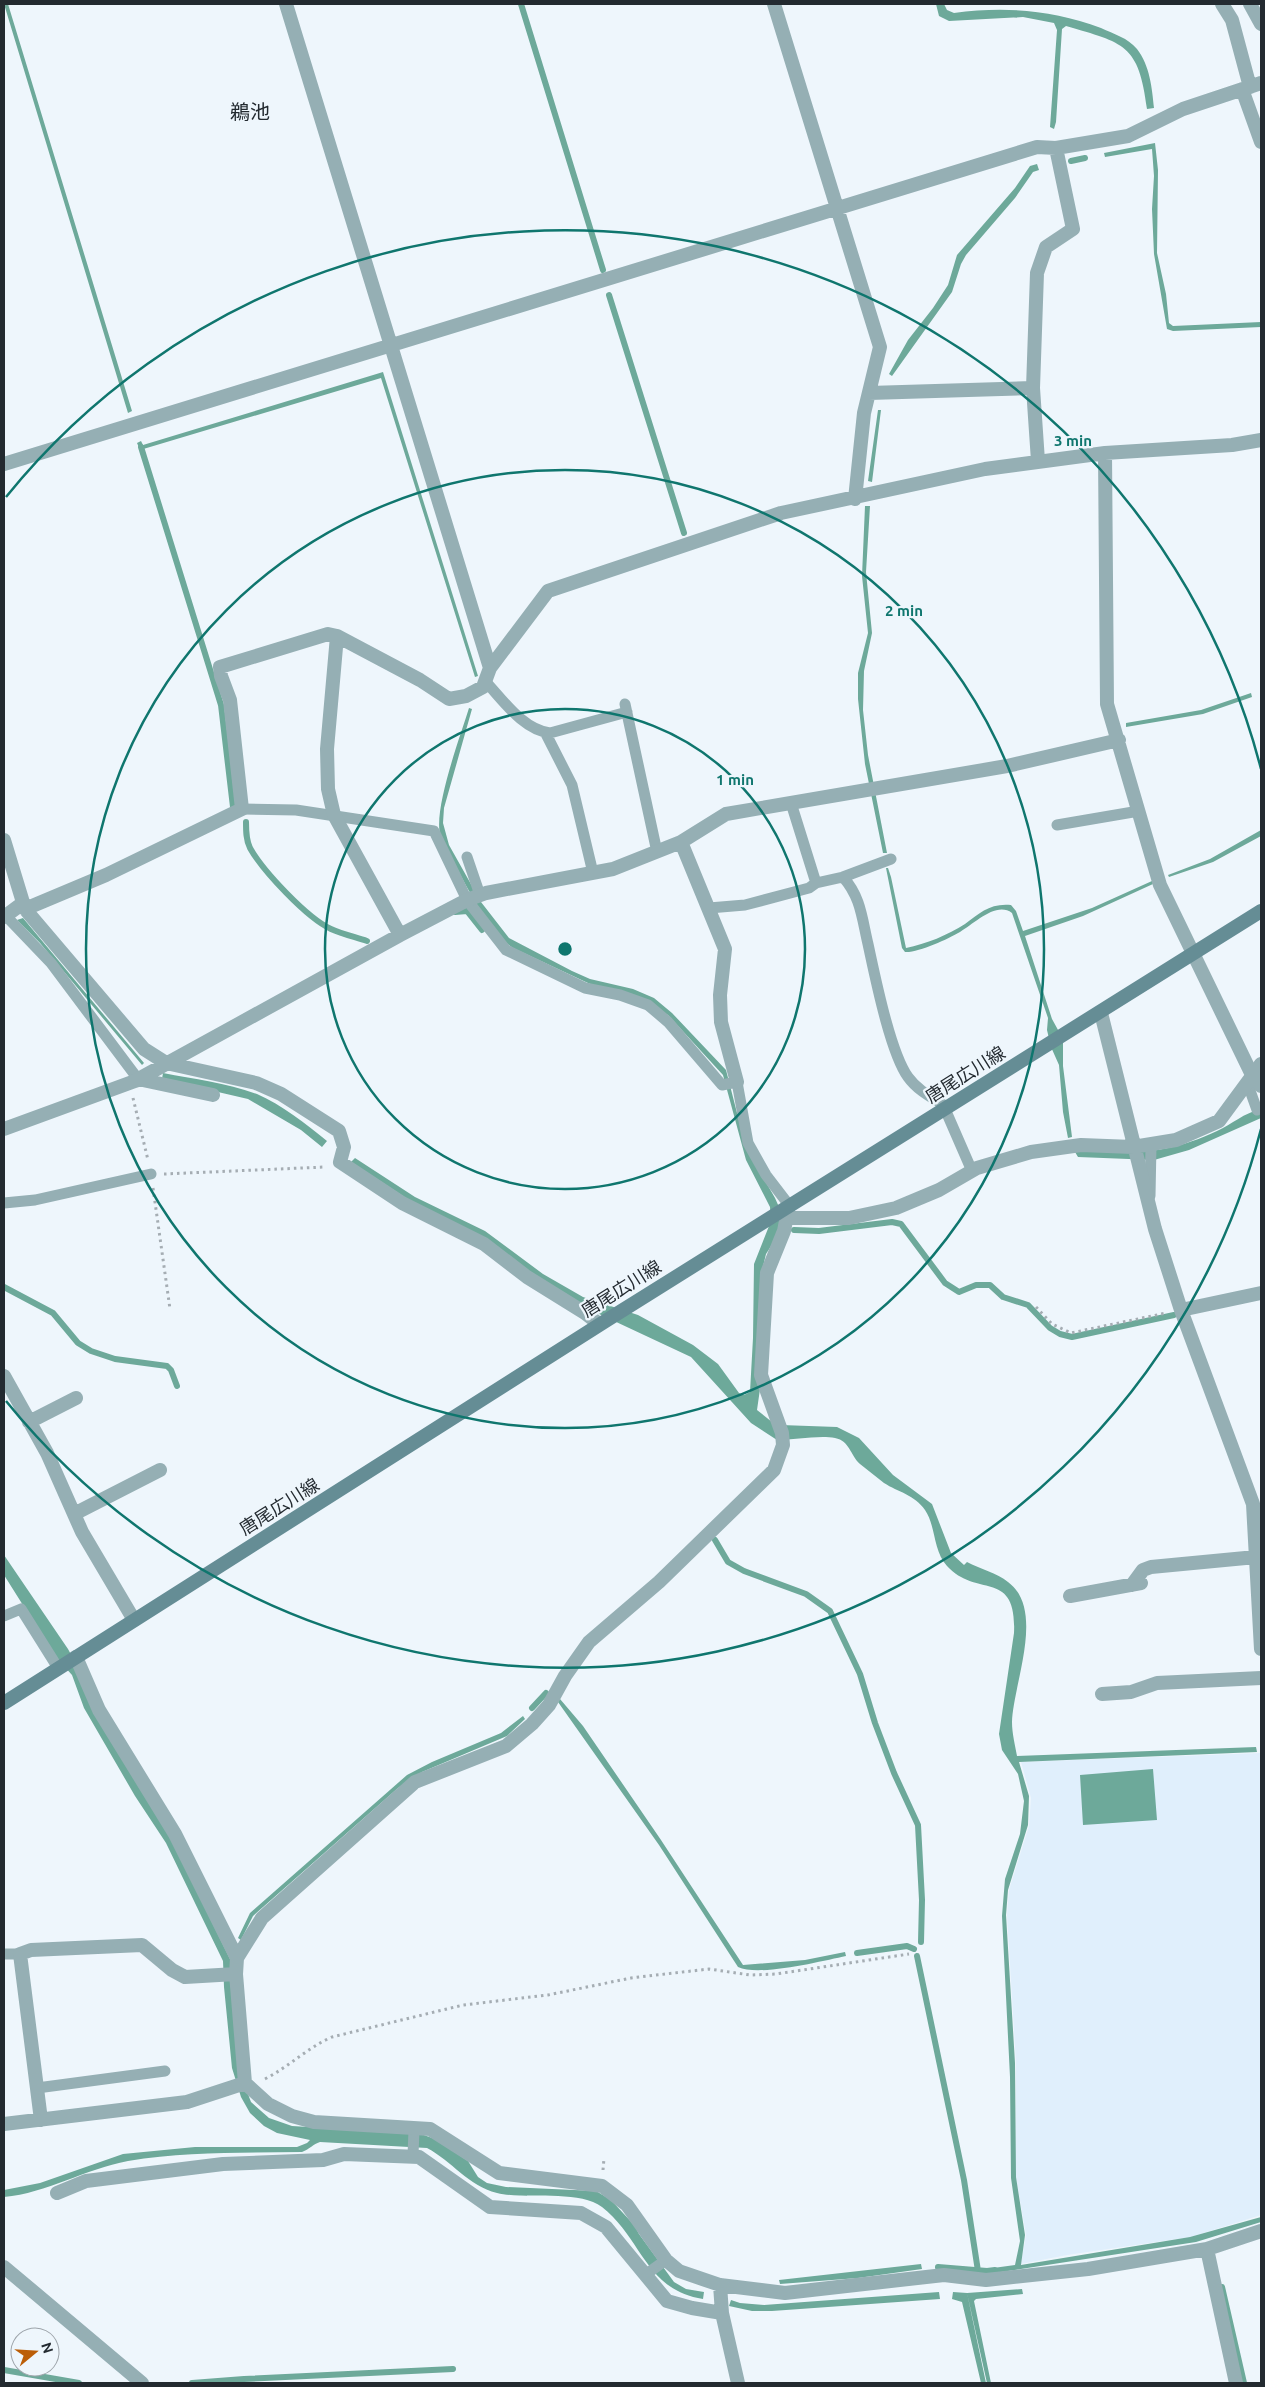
<svg xmlns="http://www.w3.org/2000/svg" width="1265" height="2387" font-family="Ubuntu,'Noto Sans JP',sans-serif">
<style>
.built{fill:#e0effc}
.water{fill:#6da99a}
.lines{fill:none;stroke-linecap:round;stroke-linejoin:round}
.stream{stroke:#6da99a;stroke-width:6}
.path{stroke:#a5adb3;stroke-width:3;stroke-dasharray:2.5 4;stroke-linecap:butt}
.service{stroke:#95afb4;stroke-width:11}
.minor{stroke:#95afb4;stroke-width:14}
.tertiary{stroke:#95afb4;stroke-width:14}
.secondary{stroke:#658d95;stroke-width:14}
.ring{fill:none;stroke:#0f766e;stroke-width:2.5}
.labels{text-anchor:middle;dominant-baseline:central;stroke-width:4.5;stroke-linejoin:round;paint-order:stroke}
.street-label{font-size:18px;fill:#232a30;stroke:#eef6fc}
.quarter-label{font-size:20px;fill:#232a30;stroke:#eef6fc}
.centre{fill:#0f766e;stroke:#eef6fc;stroke-width:2.5}
.ring-label{font-size:15px;text-anchor:middle;font-weight:bold;fill:#0f766e;stroke:#eef6fc;stroke-width:4.5;stroke-linejoin:round;paint-order:stroke}
</style>
<rect width="100%" height="100%" fill="#eef6fc"/>
<!-- built -->
<path class="built" d="M1261,1753V2215L1191,2237L1067,2255L1021,2264L1026,2235L1016,2177V2063L1007,1915L1009,1890L1029,1826L1031,1798L1021,1762Z"/>
<!-- water -->
<path class="water" d="M4,4H8L132,411L128,413Z
M936,4H944L947,10L954,13C1005,6 1053,10 1101,28C1114,34 1128,38 1137,49C1150,66 1152,88 1154,108L1147,109C1139,44 1124,43 1066,26L1062,29L1056,122L1054,129L1050,127L1057,30L1054,23L1023,17L949,21L939,16Z
M1155,143L1158,170L1157,253L1166,294L1169,323L1173,326L1261,322V327L1173,331L1167,329L1154,254L1152,209L1154,176L1152,149L1105,157L1104,153Z
M1037,164L1039,170L1033,172L1015,198L966,255L961,264L952,292L892,376L889,374L908,340L933,308L948,285L957,255L1015,188L1030,166Z
M383,372L478,676L475,677L381,378L140,450L137,443L141,441L143,445Z
M878,410H881L872,482L868,481Z
M865,506H870L866,572L872,633L864,671L863,710L868,755L887,853H883L865,764L858,699V673L868,633L862,576Z
M1251,693L1252,697L1203,714L1126,727V723L1201,710Z
M469,708L472,709L444,808L443,823L449,845L481,902L509,938L572,971L590,979L633,989L654,998L672,1013L726,1070L746,1148L775,1198L779,1207L780,1223L775,1240L766,1254L761,1275L760,1389L757,1410L772,1422L781,1425L837,1427L859,1438L893,1475L932,1504L951,1553L964,1565L967,1562C980,1569 997,1573 1008,1582C1046,1610 1013,1684 1012,1722C1012,1733 1015,1745 1017,1756L1256,1747L1257,1752L1019,1762L1029,1796L1028,1825L1008,1890L1006,1915L1015,2063L1016,2177L1025,2235L1021,2265L1190,2237L1261,2217V2222L1196,2242L988,2274L986,2269L1015,2265L1020,2241L1011,2178L1010,2077L1002,1916L1005,1879L1020,1834L1024,1801L1018,1774L1002,1750L999,1734L1014,1633C1017,1568 977,1599 947,1566C933,1551 936,1526 925,1510C915,1495 898,1492 884,1483C876,1477 868,1470 860,1464C850,1455 850,1441 835,1438C819,1435 794,1440 777,1440L751,1423L691,1357L597,1313L415,1204L351,1162L355,1158L415,1197L485,1231L543,1274L583,1297L638,1315L693,1345L718,1364L739,1393L744,1395L750,1392L753,1338L754,1264L771,1221L770,1207L746,1160L723,1075L668,1015L588,983L513,948C485,930 455,864 440,834C434,807 460,737 469,708Z
M1261,830V836L1213,862L1169,877L1168,875L1210,859Z
M886,868H888L891,877L906,948C926,944 948,935 965,924C980,913 990,903 1011,905L1016,911L1023,931L1092,908L1152,881L1153,884L1083,916L1025,936L1052,1019L1063,1039V1066L1072,1137L1068,1138L1063,1112L1059,1065L1051,1047L1047,1030L1048,1018L1012,913C996,901 974,924 960,932C948,939 918,953 905,952L902,948Z
M23,918L144,1063L142,1065L40,943L17,920Z
M163,1073C194,1079 227,1083 257,1094C282,1105 306,1124 327,1141L322,1147L301,1130L248,1099L162,1079Z
M1261,1109V1118L1189,1150L1154,1160L1078,1157L1075,1152L1079,1150C1136,1153 1163,1156 1217,1131C1232,1124 1244,1113 1261,1109Z
M4,1555L68,1649L171,1839L231,1961L238,2068L251,2102L269,2118L292,2126L421,2134L435,2139L468,2161L478,2177L487,2183L506,2187L596,2191L611,2200L635,2226L639,2234L674,2282L686,2289L704,2292L703,2299C645,2290 642,2238 602,2207C578,2189 526,2200 497,2193C468,2186 452,2161 427,2148L320,2142C313,2144 310,2149 302,2152C244,2153 186,2151 128,2161C85,2169 47,2193 4,2197V2190L40,2183L123,2154L195,2147H297L307,2143L310,2140L277,2133L264,2126L250,2113L241,2097L232,2068L224,1987L223,1961L166,1843L135,1796L84,1708L72,1675L55,1656L4,1575Z
M560,1699L583,1726L661,1840L743,1965L805,1960L845,1952L846,1956C822,1961 759,1977 738,1967L659,1845L558,1702Z
M523,1716L525,1719L507,1736L422,1772L398,1788L253,1916L241,1940L238,1938L250,1913L407,1775L432,1762L501,1733Z
M1153,1769L1157,1820L1083,1825L1080,1775Z
M921,2264L922,2269L858,2278L780,2284L779,2280Z
M1022,2289L1023,2294L976,2299L974,2301L991,2383H987L967,2293Z
M939,2292L940,2299L772,2311H752L729,2306L731,2300L740,2303L764,2305Z
M953,2292L967,2293L986,2383H981L962,2302L952,2299Z"/>
<g class="lines">
<!-- stream -->
<path class="stream" d="M521,4L603,270
M1071,161L1085,158
M609,295L684,533
M141,447L221,705L233,807
M246,822C246,831 246,840 250,848C263,871 307,918 331,929C342,934 355,937 367,941
M455,912L467,911L482,930
M794,1230L819,1231L892,1222L901,1224L945,1283L959,1292L976,1285H990L1003,1297L1028,1305L1050,1328L1060,1334L1072,1337L1174,1315
M4,1287L53,1313L78,1343L91,1351L115,1359L167,1366L171,1370L177,1386
M715,1540L728,1562L744,1571L806,1594L830,1611L860,1674L875,1723L894,1773L918,1825L922,1900L921,1942
M532,1708L546,1693
M857,1953L907,1946L914,1949
M917,1956L964,2180L978,2271
M938,2267L987,2271L995,2270
M1222,2287L1244,2383
M4,2370L79,2383
M192,2383L244,2379L453,2369"/>
<!-- path -->
<path class="path" d="M133,1098L148,1160
M164,1174L325,1167
M153,1188L170,1309
M1036,1307L1052,1324L1071,1333L1166,1313
M265,2079C290,2066 307,2048 332,2037L463,2005L548,1995L631,1978L709,1969L750,1975L776,1974L909,1954
M603,2170L604,2158"/>
<!-- service -->
<path class="service" d="M485,681C503,700 523,730 550,733L627,712
M625,704L657,852
M545,732L572,785L593,873
M791,803L816,883L843,877C861,897 862,919 868,944C875,976 890,1052 908,1077C918,1091 933,1098 947,1107
M242,809L296,810L434,831L467,900L506,950L585,988L620,995L648,1005L668,1022L722,1085L737,1082L748,1143L766,1175L789,1205
M1057,825L1139,811
M467,857L480,895
M843,877L891,859
M709,908L745,905L809,888L816,883
M6,916L51,963L138,1079
M1247,1082L1257,1110
M945,1109L972,1171
M1150,1196L1151,1145
M4,1203L35,1200L151,1174
M4,1616L21,1609L58,1668
M4,1954H20
M37,2088L165,2071
M413,2155L414,2130
M645,2275L666,2260"/>
<!-- minor -->
<path class="minor" d="M286,4L490,668
M774,4L880,347L864,413L855,499
M1222,4L1232,20L1250,87
M1242,89L1261,142
M869,393L1033,388
M1105,453L1107,704L1160,885L1252,1075L1261,1086
M1038,461L1033,388L1037,273L1046,247L1073,229L1056,148
M4,464L1037,147L1056,148L1128,136L1183,109L1261,83
M4,840L25,909L144,1049L166,1063L256,1083L281,1094L339,1131L344,1147L340,1162L402,1203L484,1244L527,1277L585,1313L599,1324
M681,842L725,949L720,995L721,1022L737,1082
M25,909L106,875L242,809L230,700L221,676L220,667L328,634L337,636
M4,917L23,903
M400,935L334,815L328,789L327,749L337,636L420,680L449,699L466,696L483,687L490,668L548,591L781,513L985,469L1105,453L1232,445L1261,440
M1101,1013L1155,1229L1181,1310L1253,1504L1261,1649
M138,1079L213,1095
M4,1129L135,1081L400,935L467,900L486,893L613,869L681,842L726,814L1007,766L1119,740
M789,1205L784,1231L767,1273L761,1375L782,1433L783,1445L774,1470L659,1582L589,1642L565,1676L549,1705L532,1724L506,1746L415,1782L262,1918L237,1958L236,1974L245,2083L268,2104L292,2116L314,2122L430,2129L499,2173L602,2186L627,2205L666,2260L679,2271L720,2285L785,2293L944,2275L986,2280L1088,2269L1207,2249L1261,2231
M785,1218H849L896,1208L939,1190L977,1168L1031,1152L1081,1145L1133,1147L1176,1140L1219,1121L1261,1064
M1181,1310L1261,1293
M4,1376L47,1453L82,1532L134,1620
M29,1422L76,1398
M74,1514L160,1470
M1132,1585L1143,1570L1151,1567L1256,1557
M1070,1596L1141,1583
M76,1657L99,1710L175,1834L237,1958
M1102,1694L1131,1692L1157,1683L1261,1678
M41,2120L20,1954L31,1950L142,1945L172,1970L185,1977L236,1974
M4,2124L187,2102L245,2083
M57,2193L86,2181L223,2164L323,2160L344,2154L419,2157L490,2207L581,2213L606,2227L667,2301L692,2308L722,2313
M1207,2249L1236,2383
M4,2267L142,2383
M720,2285L722,2313L738,2383"/>
<!-- tertiary -->
<path class="tertiary" d="M1250,4L1261,24"/>
<!-- secondary -->
<path class="secondary" d="M4,1703L607,1320L1261,911"/>
</g>
<!-- distance rings -->
<g class="ring">
<circle cx="565" cy="949" r="240"/>
<circle cx="565" cy="949" r="479"/>
<path d="M1261 1129A719 719 0 0 1 6 1401M6 497A719 719 0 0 1 1261 769"/>
</g>
<g class="labels">
<!-- street labels -->
<g class="street-label">
<text transform="translate(965 1074) rotate(-32)">唐尾広川線</text>
<text transform="translate(621 1288) rotate(-32)">唐尾広川線</text>
<text transform="translate(279 1506) rotate(-32)">唐尾広川線</text>
</g>
<!-- quarter labels -->
<g class="quarter-label">
<text x="250" y="111">鵜池</text>
</g>
</g>
<circle cx="565" cy="949" r="8" class="centre"/>
<g class="ring-label">
<text x="1073" y="446">3 min</text>
<text x="904" y="616">2 min</text>
<text x="735" y="785">1 min</text>
</g>
<!-- border -->
<rect width="1265" height="2387" fill="none" stroke="#232a30" stroke-width="10"/>
<!-- north arrow -->
<g transform="translate(35 2352) rotate(72)"><circle r="24" fill="#eef6fc" stroke="#9da4aa"/>
<path d="M0-4L9 19L0 12L-9 19Z" fill="#bb5e08"/>
<text y="-8" font-size="14" font-weight="bold" text-anchor="middle" fill="#232a30">N</text>
</g>
</svg>
